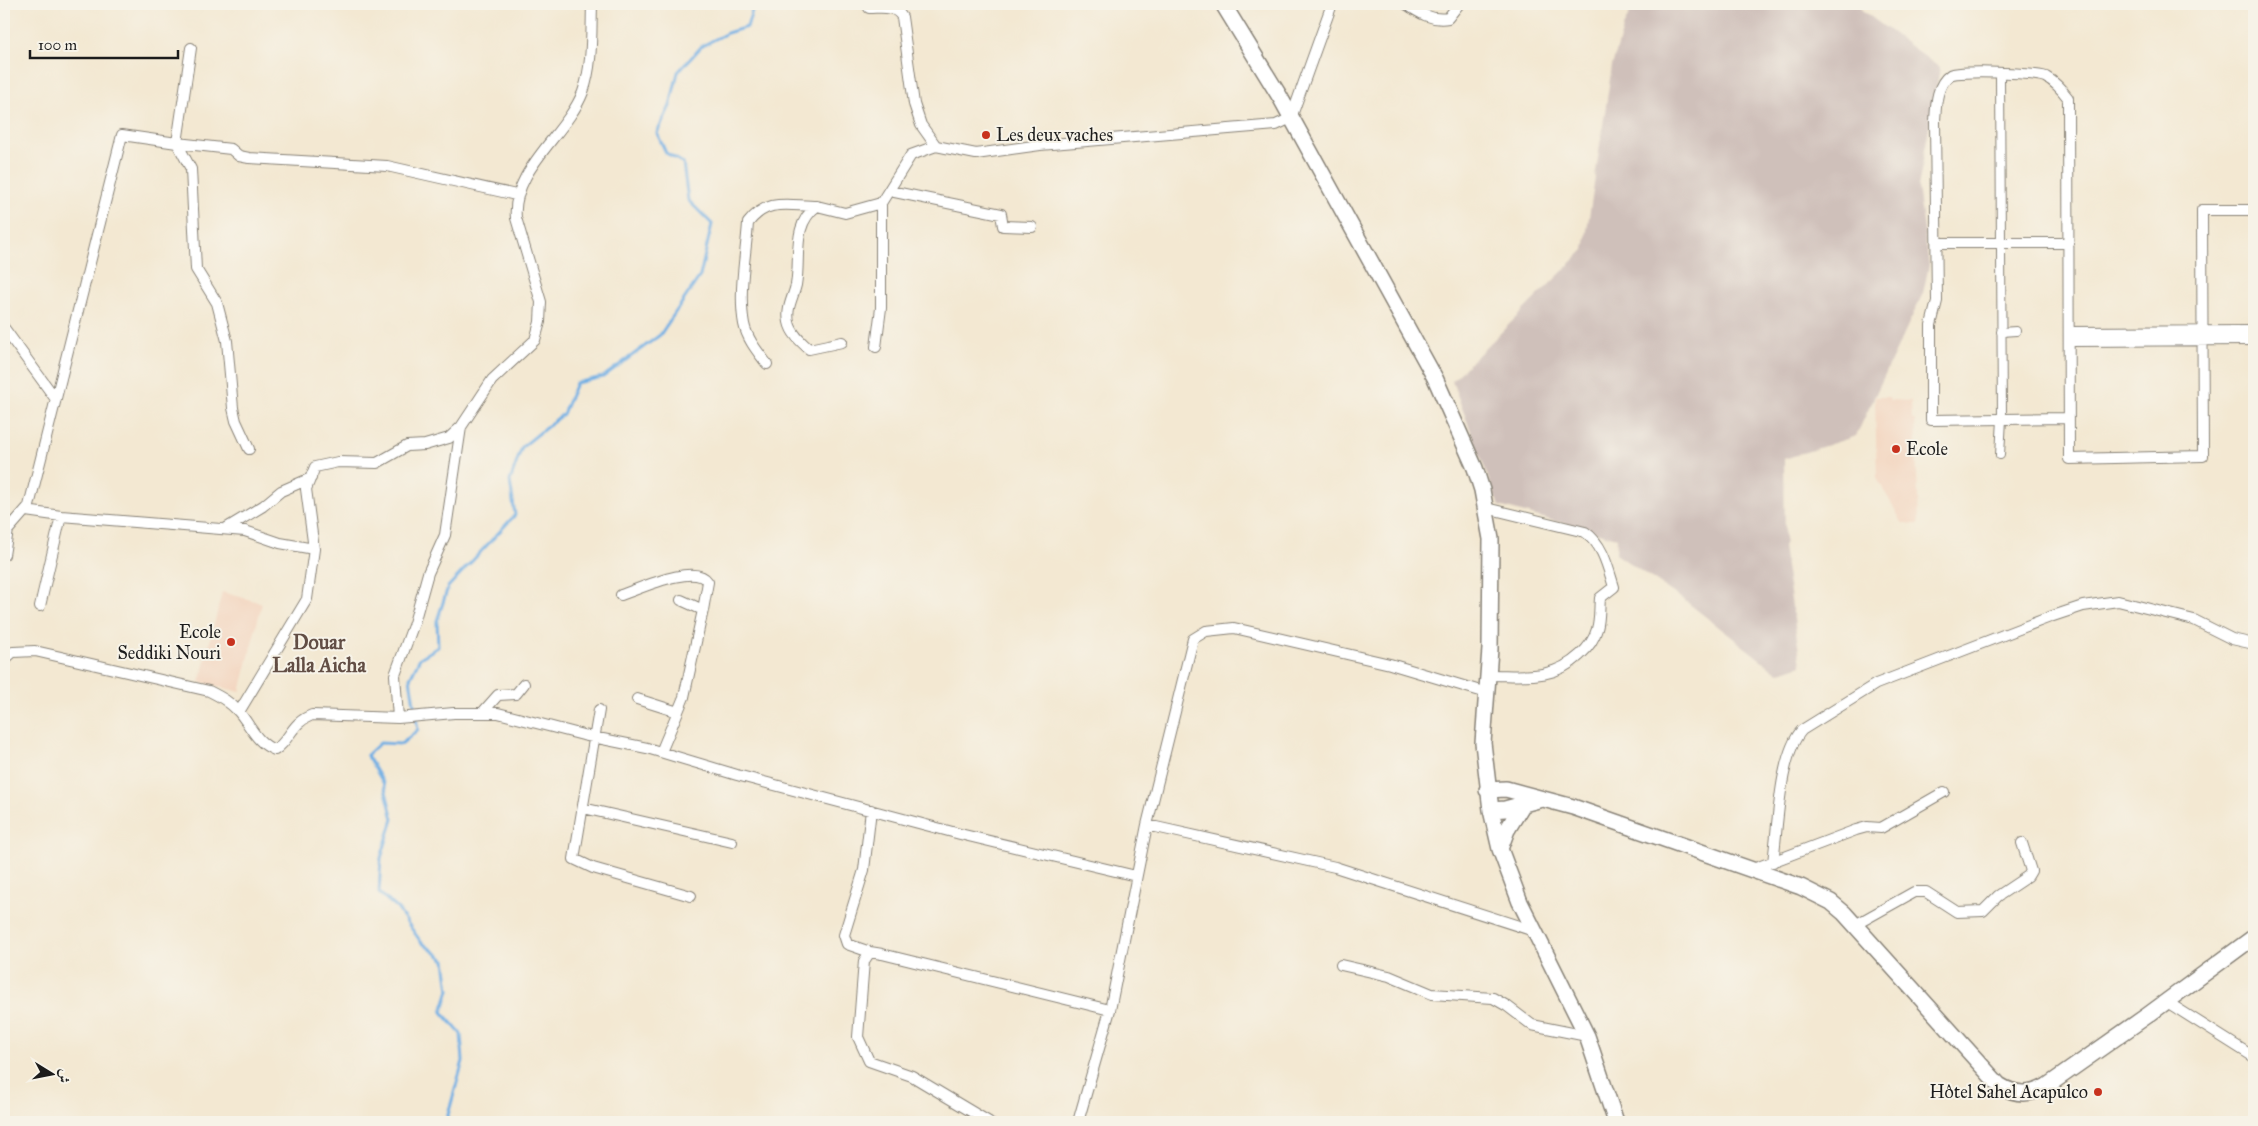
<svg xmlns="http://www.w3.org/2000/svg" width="2258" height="1126" font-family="'IM FELL Great Primer',Amiri,serif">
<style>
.built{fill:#f3d4be}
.industrial{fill:#cfc0ba}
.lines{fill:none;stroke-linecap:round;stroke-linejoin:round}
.stream{stroke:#71afe4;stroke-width:3}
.pedestrian-casing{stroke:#888277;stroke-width:10}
.minor-casing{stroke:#888277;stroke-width:12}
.secondary-casing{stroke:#888277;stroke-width:18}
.pedestrian{stroke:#fff;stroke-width:8}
.minor{stroke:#fff;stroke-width:10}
.secondary{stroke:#fff;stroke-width:15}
.poi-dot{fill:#c8321e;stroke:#f7f3e8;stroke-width:2}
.labels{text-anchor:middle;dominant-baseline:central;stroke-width:4;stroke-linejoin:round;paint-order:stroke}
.poi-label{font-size:18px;fill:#1c1c1c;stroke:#f7f3e8;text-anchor:start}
.quarter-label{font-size:20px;font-weight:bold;fill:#624e45;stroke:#f7f3e8}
</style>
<rect width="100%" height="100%" fill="#f7f3e8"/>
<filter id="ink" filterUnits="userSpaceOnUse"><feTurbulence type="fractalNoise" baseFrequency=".02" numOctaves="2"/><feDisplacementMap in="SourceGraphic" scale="10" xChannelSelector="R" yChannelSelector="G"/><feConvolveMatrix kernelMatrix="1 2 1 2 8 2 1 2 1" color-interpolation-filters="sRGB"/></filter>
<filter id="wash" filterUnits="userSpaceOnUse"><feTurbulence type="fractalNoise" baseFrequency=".0096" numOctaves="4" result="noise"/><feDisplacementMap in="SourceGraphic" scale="20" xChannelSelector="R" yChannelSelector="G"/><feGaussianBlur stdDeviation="1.12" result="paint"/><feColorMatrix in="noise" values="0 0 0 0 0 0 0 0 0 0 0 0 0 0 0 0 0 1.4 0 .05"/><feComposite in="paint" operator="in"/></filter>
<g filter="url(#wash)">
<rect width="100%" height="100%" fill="#f3e8d2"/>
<!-- built -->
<path class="built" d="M1875,397H1889L1890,400L1911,401L1912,420H1915L1919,524H1903L1877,478Z
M222,592L262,603L240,692L200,682Z"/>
<!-- industrial -->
<path class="industrial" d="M1634,4H1856L1863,11L1940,68L1918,187L1929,265L1923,293L1856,436L1784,459L1785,541L1783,547L1801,665L1778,673L1688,603L1616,554L1617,538L1499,506L1452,381L1584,250L1612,66L1624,25Z"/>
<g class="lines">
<!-- stream -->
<path class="stream" d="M446,1122L463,1061L461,1034L442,1012L449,990L445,960L421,942L397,908L379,893L381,858L393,819L384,784L367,755L380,743L401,744L418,730L410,678L420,658L438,647L437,621L448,587L515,515L510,481L522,447L563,414L576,383L603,377L660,335L700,276L712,224L688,200L683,163L666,153L657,133L670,106L678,72L702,46L727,33L747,27L754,4"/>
</g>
</g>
<g filter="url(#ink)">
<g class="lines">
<!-- pedestrian casing -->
<g class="pedestrian-casing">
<path id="pedestrian" d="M2001,332L2016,331
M2000,455L2002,419L2000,74"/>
</g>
<!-- minor casing -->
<g class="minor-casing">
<path id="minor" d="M1406,4C1419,13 1432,21 1448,18L1459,4
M869,8C882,8 895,5 902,17L914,104L921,125L936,146L976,154L1040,145L1276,125L1291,118L1332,4
M177,143L231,149L239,156L249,158L387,166L516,195
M177,143L191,169L196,269L217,303L227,341L233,408L236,421L249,449
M890,191L1001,214L1003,226L1032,227
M1937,243H2069
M4,328L55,398
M2070,332L2254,331
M2070,341L2254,340
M842,342L809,349C801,342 791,333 789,322C786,308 793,298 796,285C801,257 791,225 817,206L845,213L881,203L911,155L936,146
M876,347L881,308V203
M767,364C758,352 747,339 744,324C738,292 746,255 748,223C768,197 789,206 817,206
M2069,418L1931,420V325L1937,301L1935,121C1936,106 1936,85 1950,75C1957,70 2036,73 2046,77C2055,82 2062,90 2068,98L2069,459L2203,456L2202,210H2254
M1486,508L1585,532C1603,544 1608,568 1614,587L1600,598C1599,609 1600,619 1597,629C1594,640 1588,648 1580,655C1552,681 1524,675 1489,675
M26,511L61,516L245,531L280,543L314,549
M225,529L263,506L281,491L311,478
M4,555L8,530L29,506L122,135L177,143L191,48
M621,595C639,589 696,562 708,582L703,610
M40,606L61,516
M4,660L13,652L35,651L209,691C221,697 230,702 239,712C251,726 256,743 275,750C291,739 291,723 312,715L398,718L454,713H498L583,735L647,748L737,775L960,834L1136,876
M637,699L678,712
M599,710L574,859L593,868L691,896
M239,712L307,599L314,549L306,489L315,467L338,462L377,463L407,446L425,445L449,438L461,427L492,380L535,340L540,322L541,302L516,218C511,170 567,134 583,92C593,64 591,32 592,4
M482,713L498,695L516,694L524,684
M398,718L395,675L414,623L428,573L445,535L461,427
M661,752L684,697L703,610L681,600
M583,808L732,842
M1147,825L1335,867L1534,931
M1773,862C1778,827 1779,755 1802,730L1876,684L2050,617L2083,606L2118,601L2194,620L2232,639L2254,644
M1753,869L1856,830L1867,827L1881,828L1944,792
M1855,925L1914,892H1926L1957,912L1983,911L1998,896L2028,876L2031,871L2022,843
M870,952L847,944L844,935L864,870L871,810
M1341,965L1389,976L1432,994L1493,998L1507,1006L1532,1025L1587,1036
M2167,1002L2254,1057
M989,1122L912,1076L869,1061L858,1037L864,961L870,952L882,954L1110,1010
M1078,1122L1110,1010L1147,825L1193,639L1206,631L1234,628L1390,664L1487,693"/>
</g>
<!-- secondary casing -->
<g class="secondary-casing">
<path id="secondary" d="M1223,4L1280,97L1435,378L1475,468L1482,490L1491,539L1490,649L1483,743L1491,810L1500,849L1520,902L1587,1036L1616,1122
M1487,790L1506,789L1573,807L1801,887L1831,902L1844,913L1999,1085C2015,1095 2030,1096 2047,1086L2148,1015L2254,937
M1491,810L1505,809L1542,799
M1500,849L1507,830L1523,804"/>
</g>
<!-- pedestrian -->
<use href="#pedestrian" class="pedestrian"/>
<!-- minor -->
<use href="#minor" class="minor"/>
<!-- secondary -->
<use href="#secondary" class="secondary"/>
</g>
</g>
<!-- markers -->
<g class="poi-dot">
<circle cx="986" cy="135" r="5"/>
<circle cx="1896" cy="449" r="5"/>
<circle cx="231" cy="642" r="5"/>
<circle cx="2098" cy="1092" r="5"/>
</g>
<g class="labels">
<!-- poi labels -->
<g class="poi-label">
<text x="996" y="135">Les deux vaches</text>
<text x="1906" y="449">Ecole</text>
<text x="221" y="632" text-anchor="end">Ecole<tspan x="221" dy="21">Seddiki Nouri</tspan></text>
<text x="2088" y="1092" text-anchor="end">Hôtel Sahel Acapulco</text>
</g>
<!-- quarter labels -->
<g class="quarter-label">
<text x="319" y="642">Douar<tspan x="319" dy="23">Lalla Aicha</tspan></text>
</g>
</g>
<!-- margin -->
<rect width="2258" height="1126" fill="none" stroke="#f7f3e8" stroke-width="20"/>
<!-- north arrow -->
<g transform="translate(52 1074) rotate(100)" stroke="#f7f3e8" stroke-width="4" paint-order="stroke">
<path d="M0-4L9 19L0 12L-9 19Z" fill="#1c1c1c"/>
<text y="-8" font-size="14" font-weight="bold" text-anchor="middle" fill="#1c1c1c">ش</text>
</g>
<!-- scale -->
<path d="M30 50v8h148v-8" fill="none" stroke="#1c1c1c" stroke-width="2.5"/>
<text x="38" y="50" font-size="15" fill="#1c1c1c" stroke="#f7f3e8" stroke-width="4" paint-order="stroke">100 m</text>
</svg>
